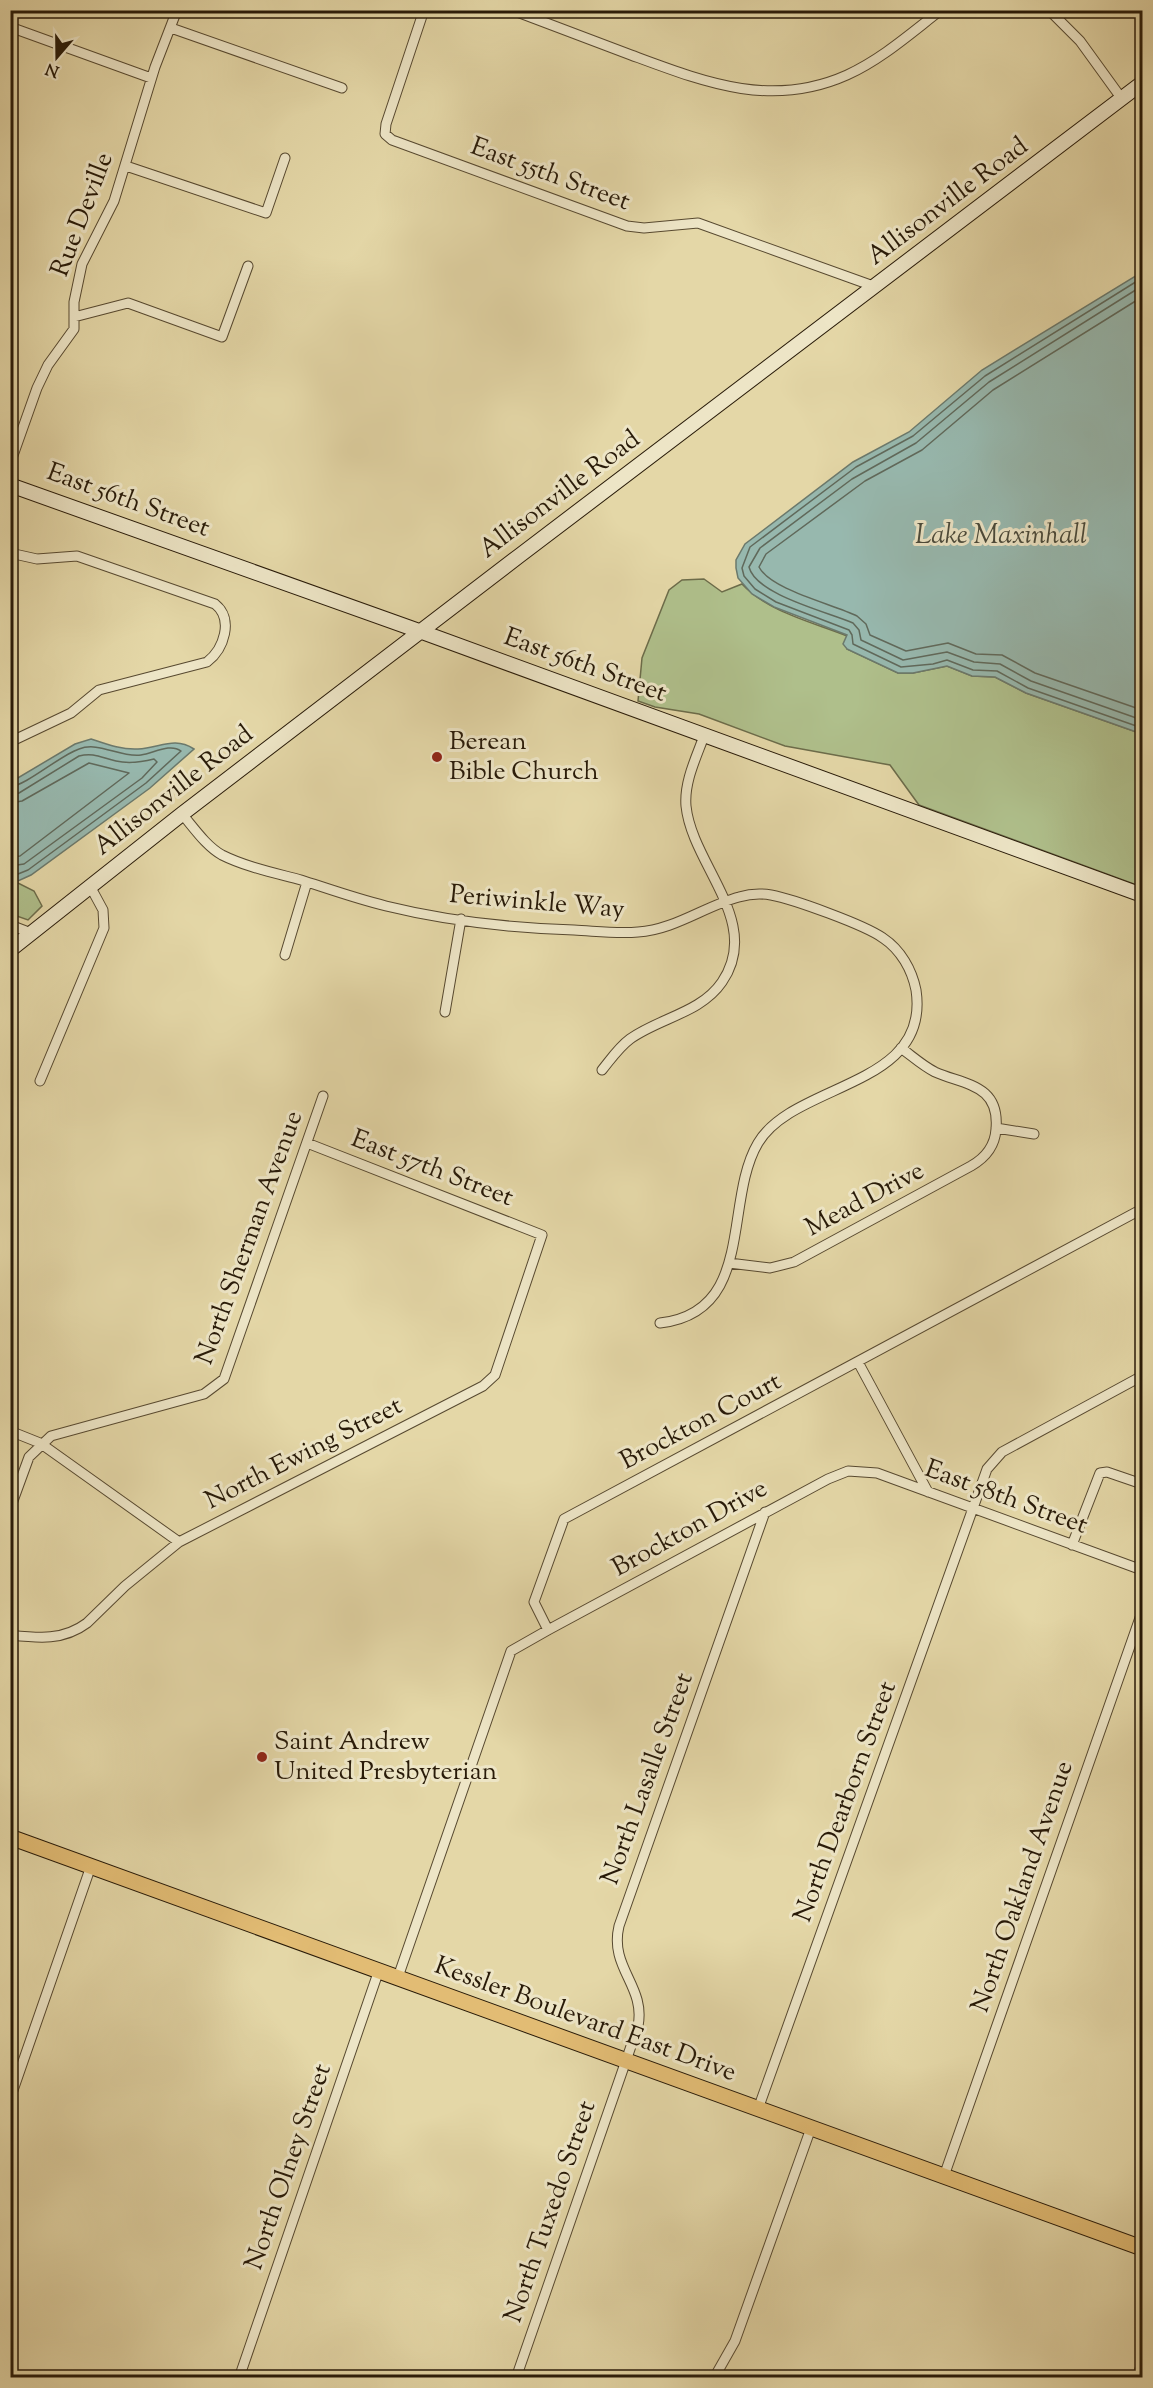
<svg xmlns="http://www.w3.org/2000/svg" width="1153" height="2388" font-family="'Sorts Mill Goudy',serif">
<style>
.green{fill:#afbf8b;stroke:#6c6c4a;stroke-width:1.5}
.water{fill:#97b8ae;stroke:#6b796c;stroke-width:1.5}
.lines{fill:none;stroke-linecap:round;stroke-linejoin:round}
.shore{stroke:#60695b;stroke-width:1.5}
.street-casing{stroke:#574930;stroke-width:11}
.secondary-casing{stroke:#281a08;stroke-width:16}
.primary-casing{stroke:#281a08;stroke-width:17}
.street{stroke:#ede5c6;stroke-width:9}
.secondary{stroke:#ede5c6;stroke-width:14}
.primary{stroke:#e2bc74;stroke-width:15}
.poi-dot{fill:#8f2418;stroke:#ede5c6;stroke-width:2}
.labels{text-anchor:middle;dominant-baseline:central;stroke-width:6;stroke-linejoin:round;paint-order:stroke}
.street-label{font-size:26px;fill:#281a08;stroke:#ede5c6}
.poi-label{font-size:26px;fill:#281a08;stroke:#ede5c6;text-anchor:start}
.water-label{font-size:27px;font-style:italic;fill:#49493a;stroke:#ede5c6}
</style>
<rect width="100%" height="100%" fill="#e4d7a7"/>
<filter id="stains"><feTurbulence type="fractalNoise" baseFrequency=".00333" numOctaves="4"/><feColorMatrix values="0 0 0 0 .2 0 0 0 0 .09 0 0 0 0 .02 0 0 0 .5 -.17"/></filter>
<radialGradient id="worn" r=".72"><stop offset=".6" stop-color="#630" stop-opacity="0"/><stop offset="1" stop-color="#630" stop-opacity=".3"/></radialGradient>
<!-- green -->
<path class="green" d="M704,579L722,592L742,584C768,612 812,622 847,636V649L898,673H913L947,666L972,676L995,677L1026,693L1142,734V887L919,805L890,765L785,746L699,714L655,707L638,701L642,658L669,590L682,580Z
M10,879L34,891L42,906L28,920L11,914Z"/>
<!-- water -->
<path class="water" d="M1142,272V734L1026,693L995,677L972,676L947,666L913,673H898L847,649L843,644L847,635L774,607L752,594L738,578L736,568V560L745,544L853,462L909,432L982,370Z
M91,739C106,744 122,750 138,749C160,748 174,736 194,749L150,788L31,875L18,881L11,879V782L75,744Z"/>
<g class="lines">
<!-- shore -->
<path class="shore" d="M1142,278L985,376L913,436L856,467L750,547L742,568L744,576L755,589L776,602L849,630L852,635L853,644L901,667L933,664L947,660L973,670L997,671L1028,688L1142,728
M1142,286L989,382L916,443L852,479L760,548L749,567C756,595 828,612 853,623L859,630L861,640L903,660L947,652L974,662L1000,664L1031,681L1142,720
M1142,297L993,390L922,450L865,481L766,554L759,567C771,590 833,604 857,616L866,624L870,635L906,651L948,643L976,654L1002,655L1035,673L1142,710
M10,787C27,785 59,756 79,749C99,741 120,758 141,755C154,753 170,743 181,751L146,783L28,870L18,874H10
M10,794L19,793L79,756C94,752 102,758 116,761C129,764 142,762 154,759L157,762L142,778L24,864L10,866
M10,803L22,801L89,763L129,773L20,856L10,857"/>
<!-- street casing -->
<g class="street-casing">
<path id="street" d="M424,10L386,124L385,134L392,140L627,226L644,228L698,223L876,287
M512,10C552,25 591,40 631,55C704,82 771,109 847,75C882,59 911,33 941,10
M1049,10L1080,41L1122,99
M10,27L151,78
M171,28L342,88
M126,166L266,213L285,158
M74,317L128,303L222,337L248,266
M10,464L37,388L48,365L74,329V302L82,264L114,201L155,67L177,10
M10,553L37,559L77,556L215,604C234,619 224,649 207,662L99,690L71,713L10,742
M182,814C194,828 206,846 222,855C246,867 275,873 301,880C329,889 357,899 386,906C447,921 511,928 574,930C595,931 617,934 638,932C674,930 705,906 739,897C749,894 760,893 771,895C793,899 865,925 883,938C901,950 912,970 916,990C931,1088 794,1082 758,1143C723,1202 756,1312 660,1323
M10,925L31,933
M285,955L307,882
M445,1012L461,919
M602,1070C611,1059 619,1047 630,1039C659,1018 701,1013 722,982C763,922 692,865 686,806C684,782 696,758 704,736
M40,1081L104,928L103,910L90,886
M996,1128L1034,1134
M729,1263L770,1268L794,1262L971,1166C985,1158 995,1146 996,1129C1000,1084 964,1085 935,1072C923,1066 912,1056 901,1048
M858,1362L928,1492
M10,1431L40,1443L179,1542
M10,1509L29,1457L51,1436L204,1394L224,1379L323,1096
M1072,1545L1100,1473L1107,1472L1142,1484
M548,1630L534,1602L564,1519L1142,1209
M10,1635C38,1638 63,1641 87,1623L125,1586L179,1542L483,1386L495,1375L542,1235L307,1143
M398,1977L511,1651L548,1630L828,1479L848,1471L877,1473L1142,1570
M10,2099L91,1866
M758,2109L987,1469L1002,1452L1142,1376
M944,2176L1142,1612
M239,2378L379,1970
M516,2378L638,2026C646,1986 609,1968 619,1926L765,1512
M714,2378L735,2341L811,2128
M1137,2378L1142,2363"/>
</g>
<!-- secondary casing -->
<g class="secondary-casing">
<path id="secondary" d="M10,485L422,632L1142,895
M10,950L182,814L519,556L1142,83"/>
</g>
<!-- primary casing -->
<g class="primary-casing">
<path id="primary" d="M10,1837L1142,2248"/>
</g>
<!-- street -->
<use href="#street" class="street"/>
<!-- secondary -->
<use href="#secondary" class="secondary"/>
<!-- primary -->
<use href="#primary" class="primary"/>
</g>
<!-- markers -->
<g class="poi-dot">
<circle cx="437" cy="757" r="6"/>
<circle cx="262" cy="1757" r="6"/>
</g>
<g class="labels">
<!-- street labels -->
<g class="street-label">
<text transform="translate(550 175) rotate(20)">East 55th Street</text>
<text transform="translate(948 202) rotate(-37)">Allisonville Road</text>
<text transform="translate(83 215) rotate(-69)">Rue Deville</text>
<text transform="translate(560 495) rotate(-37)">Allisonville Road</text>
<text transform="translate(128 501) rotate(20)">East 56th Street</text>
<text transform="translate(585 666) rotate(20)">East 56th Street</text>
<text transform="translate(174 791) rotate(-38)">Allisonville Road</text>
<text transform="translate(537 903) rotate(5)">Periwinkle Way</text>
<text transform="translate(432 1169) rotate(21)">East 57th Street</text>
<text transform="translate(865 1200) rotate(-28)">Mead Drive</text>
<text transform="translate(250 1238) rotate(-70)">North Sherman Avenue</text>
<text transform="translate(701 1422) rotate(-28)">Brockton Court</text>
<text transform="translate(304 1454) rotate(-27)">North Ewing Street</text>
<text transform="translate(1006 1498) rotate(20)">East 58th Street</text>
<text transform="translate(690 1529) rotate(-29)">Brockton Drive</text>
<text transform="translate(648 1779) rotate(-70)">North Lasalle Street</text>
<text transform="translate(846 1802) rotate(-70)">North Dearborn Street</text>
<text transform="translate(1023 1887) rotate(-71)">North Oakland Avenue</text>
<text transform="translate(585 2020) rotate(20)">Kessler Boulevard East Drive</text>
<text transform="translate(289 2167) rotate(-71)">North Olney Street</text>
<text transform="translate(551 2212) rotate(-71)">North Tuxedo Street</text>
</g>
<!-- poi labels -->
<g class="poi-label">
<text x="449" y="742">Berean<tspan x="449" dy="30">Bible Church</tspan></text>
<text x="274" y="1742">Saint Andrew<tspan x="274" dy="30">United Presbyterian</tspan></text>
</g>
<!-- water labels -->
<g class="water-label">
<text x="1001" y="536">Lake Maxinhall</text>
</g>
</g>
<!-- margin -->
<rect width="1153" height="2388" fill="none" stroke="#e4d7a7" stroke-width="36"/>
<rect x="12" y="12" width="1129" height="2364" fill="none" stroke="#281a08" stroke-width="3"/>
<rect x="18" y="18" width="1117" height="2352" fill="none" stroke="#281a08" stroke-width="1.5"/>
<!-- north arrow -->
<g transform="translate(57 57) rotate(200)" stroke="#ede5c6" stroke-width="4.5" paint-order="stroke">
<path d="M0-4.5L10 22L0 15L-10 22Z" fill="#281a08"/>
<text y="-9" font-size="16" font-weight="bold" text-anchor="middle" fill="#281a08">N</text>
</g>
<rect width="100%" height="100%" filter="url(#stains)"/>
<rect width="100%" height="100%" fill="url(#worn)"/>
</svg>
